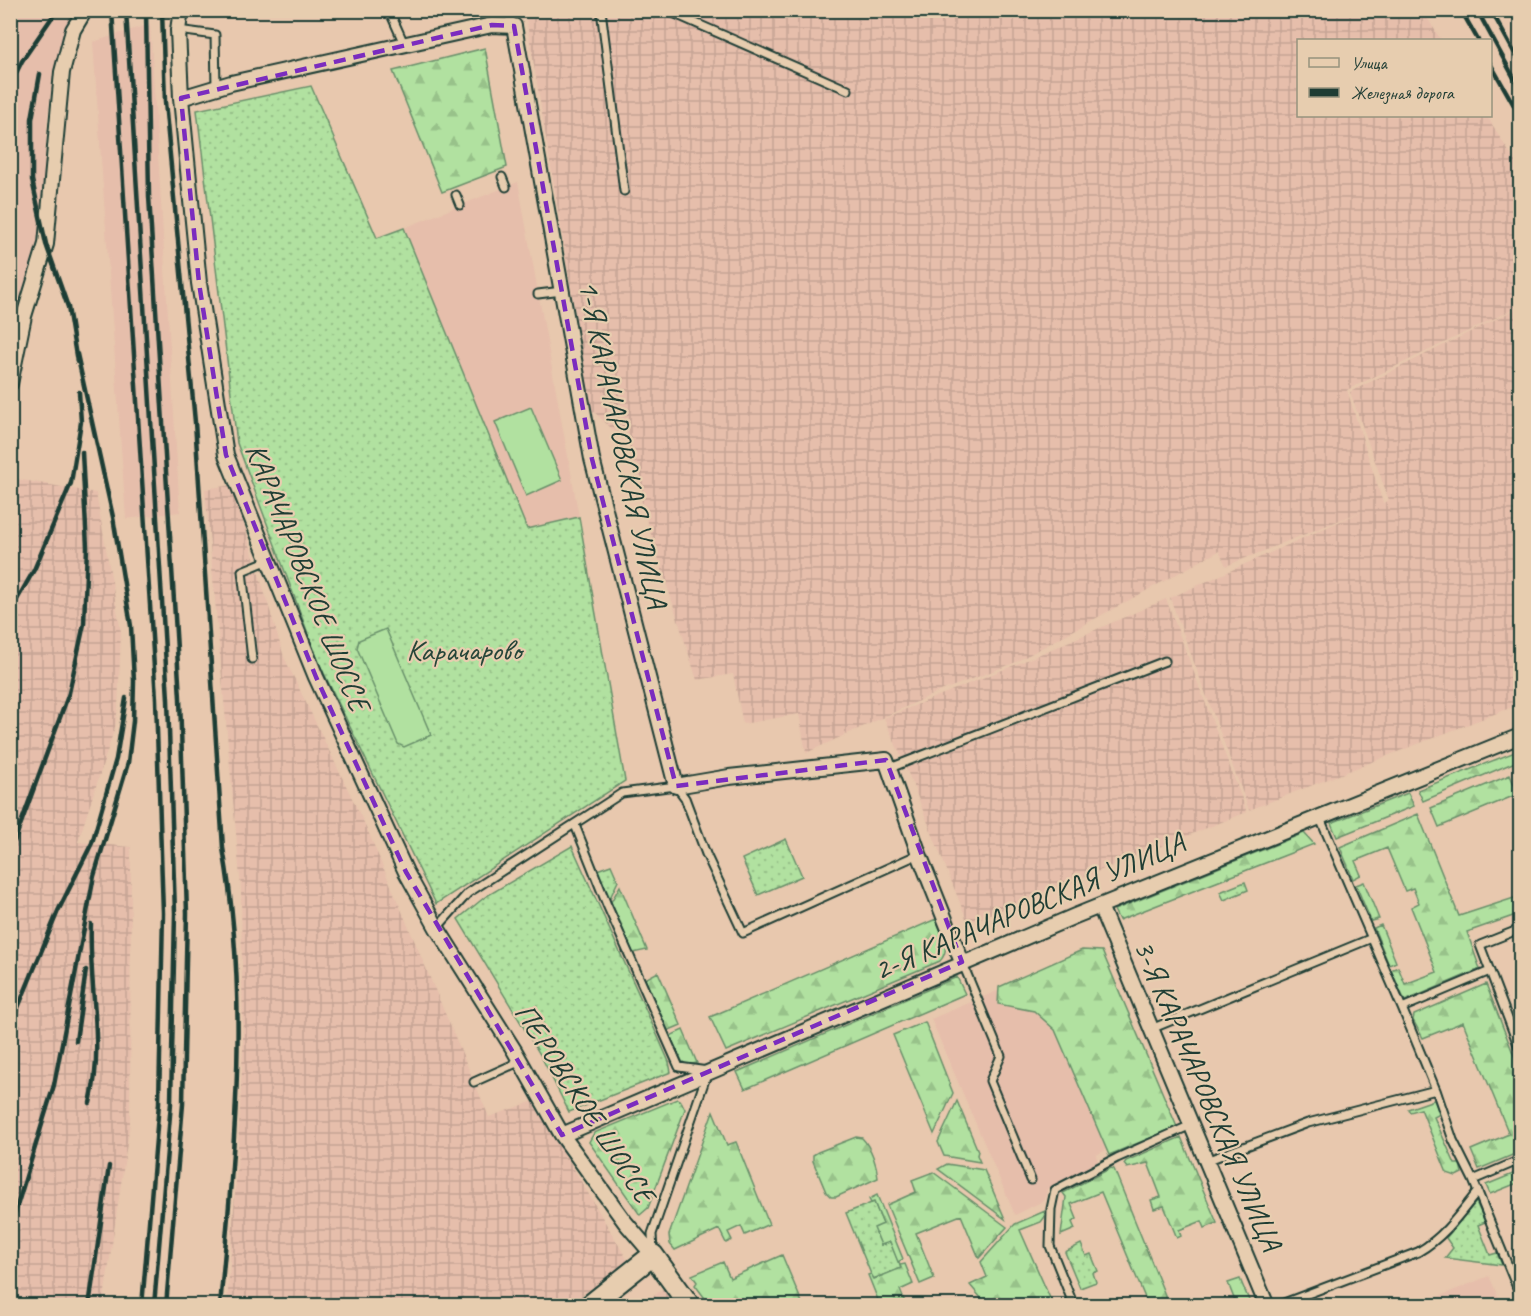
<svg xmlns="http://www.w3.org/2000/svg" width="1531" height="1316" font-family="Caveat,sans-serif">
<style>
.built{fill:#e6beab}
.industrial{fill:url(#industrial-grid)}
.grass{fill:url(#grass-dots);stroke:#688f6a;stroke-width:1.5}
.forest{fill:url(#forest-firs);stroke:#688f6a;stroke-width:1.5}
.pitch{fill:#b1e1a0;stroke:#688f6a;stroke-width:1.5}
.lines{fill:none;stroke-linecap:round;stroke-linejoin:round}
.lane-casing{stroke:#1f3d34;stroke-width:11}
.street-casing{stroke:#1f3d34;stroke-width:18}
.secondary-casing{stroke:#1f3d34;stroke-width:24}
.lane{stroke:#e7cdaf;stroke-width:7}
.street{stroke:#e7cdaf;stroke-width:14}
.secondary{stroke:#e7cdaf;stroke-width:20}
.rail{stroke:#1f3d34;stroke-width:4.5}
.marked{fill:none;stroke:#7b2cbf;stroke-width:4.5;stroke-dasharray:12 8;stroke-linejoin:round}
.labels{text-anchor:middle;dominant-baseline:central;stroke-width:4.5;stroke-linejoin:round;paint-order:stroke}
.street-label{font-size:30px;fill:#1f3d34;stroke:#e7cdaf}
.park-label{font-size:30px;fill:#264539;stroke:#e7cdaf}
</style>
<defs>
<pattern id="industrial-grid" width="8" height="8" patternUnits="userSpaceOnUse" patternTransform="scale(1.5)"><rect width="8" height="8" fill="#e6beab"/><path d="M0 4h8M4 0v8" fill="none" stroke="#c5a494"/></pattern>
<pattern id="grass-dots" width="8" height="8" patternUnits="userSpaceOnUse" patternTransform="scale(1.5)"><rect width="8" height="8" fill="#b1e1a0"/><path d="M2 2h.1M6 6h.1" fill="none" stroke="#98c28a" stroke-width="1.8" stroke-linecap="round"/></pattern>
<pattern id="forest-firs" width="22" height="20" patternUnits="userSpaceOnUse" patternTransform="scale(1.5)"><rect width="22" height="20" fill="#b1e1a0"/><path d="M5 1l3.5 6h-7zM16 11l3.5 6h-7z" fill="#98c28a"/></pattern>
</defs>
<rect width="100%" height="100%" fill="#e8c8ae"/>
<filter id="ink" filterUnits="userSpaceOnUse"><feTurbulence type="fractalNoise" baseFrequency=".0167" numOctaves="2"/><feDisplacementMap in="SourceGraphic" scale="12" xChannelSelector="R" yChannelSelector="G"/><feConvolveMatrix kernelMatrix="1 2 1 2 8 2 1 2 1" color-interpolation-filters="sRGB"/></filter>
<g filter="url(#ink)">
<!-- built -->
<path class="built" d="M11,11H80L72,22L55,66L47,121L43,195L38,240L11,345Z
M150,24L180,512L126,519L93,42Z
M518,182L579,517L527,529L404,228Z
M1097,949L1174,1129L1109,1155L1106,1150L1096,1155L1098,1162L1047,1189L1045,1200L1015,1215L931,1019Z
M1489,1276L1502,1305H1418Z"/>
<!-- industrial -->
<path class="industrial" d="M525,11H1423L1441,40H1298V116H1487L1520,170V306L1347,390L1383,503L1389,500L1350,392L1520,307V704L1249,810L1170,598L1365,510L1226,566L1219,551L1014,663L938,692L806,753L799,714L743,724L733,674L697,680L646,519L628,444L591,409Z
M11,478L96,493L121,632L118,708L115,727L78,842L131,847L130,1123L103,1305H11Z
M232,485L284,657L367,829L489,1117L534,1101L628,1261L569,1305H227L237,1167L243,1049L241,889L205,489Z
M1166,599L1247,812L968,923L904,763L884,718L1022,662Z
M665,1287L679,1306H641Z"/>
<!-- grass -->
<path class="grass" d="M311,86L377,238L404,228L527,529L579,517L625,781L436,904L319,663L237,443L197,110Z
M786,839L802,876L758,895L742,859Z
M572,846L658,1037L669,1062L671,1072L569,1112L541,1056L458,919L485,897Z
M611,865L618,881L610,898L597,870Z
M1245,882L1248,890L1224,900L1220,892Z
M874,1202L883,1224L881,1245L890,1241L901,1268L873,1279L846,1213Z
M1476,1202L1485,1222L1478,1225L1490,1255L1497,1253L1502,1265L1445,1258L1453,1248L1446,1238Z
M1081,1244L1086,1256L1091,1254L1098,1271L1093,1273L1096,1282L1080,1288L1065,1252Z"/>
<!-- forest -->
<path class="forest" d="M485,48L507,167L442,192L393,71Z
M1520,750V760L1423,801L1418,790Z
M1510,775L1518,794L1439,827L1431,808Z
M1408,793L1414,806L1337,837L1331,823Z
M1418,814L1459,916L1520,896V924L1516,915L1467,932L1480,969L1405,1001L1391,970L1398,967L1405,984L1437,972L1411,907L1419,903L1413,888L1405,891L1387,848L1355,861L1361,875L1353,879L1340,847Z
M1304,833L1314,844L1119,920L1114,910Z
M1364,882L1379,919L1371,921L1356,885Z
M620,886L647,950L633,953L611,902Z
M936,919C941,933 952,948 940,961L726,1051L710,1017Z
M1381,925L1396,962L1389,965L1374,928Z
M1082,950L1102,951L1177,1127L1109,1155L1055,1030L1034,1011L998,1004L999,987Z
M658,972L681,1025L667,1031L645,979Z
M957,977L965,994L745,1089L737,1072Z
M1486,984L1520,1071V1152L1479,1169L1471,1150L1509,1134L1463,1022L1423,1038L1413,1020L1414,1015Z
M925,1022L953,1093L934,1134L893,1035Z
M683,1030L697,1063L687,1065L682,1061L670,1036Z
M677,1099L681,1101L685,1109L648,1208L640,1215L589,1142L594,1133Z
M1434,1100L1440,1114L1434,1117L1455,1164H1460L1462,1173L1456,1176L1447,1173L1421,1109L1410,1112L1408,1109Z
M957,1101L978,1151L977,1155L980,1162L944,1156L938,1142Z
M713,1111L727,1145L736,1142L769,1224L745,1235L741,1226L728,1232L732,1240L726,1243L719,1229L675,1250L670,1244L669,1235Z
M856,1137L862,1138C871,1147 877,1165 878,1178L836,1197H831L826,1192L813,1161V1155L818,1152Z
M1181,1137L1217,1223L1205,1228L1202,1221L1179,1230L1181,1236L1177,1238L1164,1206L1154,1209L1151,1200L1161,1197L1148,1163L1127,1168L1124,1164L1126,1161Z
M947,1164L984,1170L1005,1219L938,1169Z
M1111,1168L1114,1169L1169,1305H1148L1101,1192L1071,1204L1077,1219L1072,1222L1075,1229L1061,1235L1066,1197L1063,1193Z
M1520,1171V1182L1490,1194L1486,1185Z
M933,1172L1007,1227L979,1258L961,1215L916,1233L934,1278L920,1284L887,1205L916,1192L912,1180Z
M877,1195L903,1259L898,1262L890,1242L881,1245L874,1228L883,1224L874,1202L871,1203L869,1199Z
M1045,1211L1044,1218L1041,1222L1020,1230L1053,1305H987L970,1285L987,1277L981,1262L1015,1224Z
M782,1255L803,1305H710L695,1285L697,1282L692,1275L723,1262L730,1278Z
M905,1264L913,1284L900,1290L906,1305H880L868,1275L871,1274L874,1279L901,1268L900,1265Z
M1240,1279L1251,1305H1230L1235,1301L1228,1283Z"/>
<!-- pitch -->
<path class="pitch" d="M531,407L562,480L526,496L495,422Z
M386,629L431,735L404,747L398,744L357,648L359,640Z"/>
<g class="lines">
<!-- lane casing -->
<g class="lane-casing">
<path id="lane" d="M389,10L405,46
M506,10L514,26
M601,10L624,191
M666,10L848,90
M178,30L215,35L216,87
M502,177L506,187
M456,195L460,205
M538,294L562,291
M252,659L242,571L269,560
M890,768L1165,661
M1319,816L1402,1008L1436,1090L1453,1140L1473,1180L1520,1295
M575,825L607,905L679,1067L708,1071L652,1234L653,1252
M437,928L468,893L622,793L676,786L685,798L706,854L743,933L919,854
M1520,929L1480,945L1520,1050
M962,962L1001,1056L990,1081L1031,1180
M1402,1008L1490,971
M1151,1029L1372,938
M474,1082L521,1061
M1206,1161L1308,1123L1436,1090
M1473,1180L1520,1160
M1074,1306L1050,1246L1051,1209L1055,1190L1117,1158L1191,1125
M1276,1306L1418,1252C1444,1237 1459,1215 1478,1191"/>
</g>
<!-- street casing -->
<g class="street-casing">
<path id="street" d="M181,10L178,30L181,98L199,283L226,455L316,677L406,872L437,928L514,1050L562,1135L625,1222L653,1255
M181,98L231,83L492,25L514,26L592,459L676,786L729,777L886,760L919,854L962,962
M10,384L24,316L46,244L62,72L73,30L85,10
M1100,906L1267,1306
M562,1135L1075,916L1520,736"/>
</g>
<!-- secondary casing -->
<g class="secondary-casing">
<path id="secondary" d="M589,1306L653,1255L690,1306"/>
</g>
<!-- lane -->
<use href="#lane" class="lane"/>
<!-- street -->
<use href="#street" class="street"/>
<!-- secondary -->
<use href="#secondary" class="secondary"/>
<!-- rail -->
<path class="rail" d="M112,10L156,699L163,913L159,1103L142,1306
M126,10L168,699L175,913L171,1103L154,1306
M146,10L149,196L180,698L187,913L183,1104L166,1306
M162,10L165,102L195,422L223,848C250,1002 234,1151 220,1306
M1461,10L1478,40
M1477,10L1520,89
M1491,10L1520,63
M1512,10L1520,25
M1490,63L1520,116
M40,74L32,119V180L46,244L68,307L77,362
M10,85L22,61L57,10
M10,612L34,570L71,483L81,422L79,392
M10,853L69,693L84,624L87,547L82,452
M10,1027L58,911L92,843L116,759L126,698
M76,1041L86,970
M90,1103C105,1044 88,984 91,924
M10,1229L54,1085L94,876L128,763L133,721L134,681L131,626L113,517L77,354
M89,1306L109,1166"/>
</g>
</g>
<!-- marked area -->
<path class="marked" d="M492,25L514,26L592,459L676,786L886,760L962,962L562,1135L406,872L316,677L226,455L199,283L181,98Z"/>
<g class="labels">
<!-- street labels -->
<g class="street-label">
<text transform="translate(623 444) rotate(78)">1-Я КАРАЧАРОВСКАЯ УЛИЦА</text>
<text transform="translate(308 577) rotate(68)">КАРАЧАРОВСКОЕ ШОССЕ</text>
<text transform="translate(1029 906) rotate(-23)">2-Я КАРАЧАРОВСКАЯ УЛИЦА</text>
<text transform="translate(1208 1095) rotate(67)">3-Я КАРАЧАРОВСКАЯ УЛИЦА</text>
<text transform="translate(585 1103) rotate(57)">ПЕРОВСКОЕ ШОССЕ</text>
</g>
<!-- park labels -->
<g class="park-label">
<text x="464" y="650">Карачарово</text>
</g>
</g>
<!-- margin -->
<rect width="1531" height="1316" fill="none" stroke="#e7cdaf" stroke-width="36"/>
<rect x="18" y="18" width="1495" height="1280" fill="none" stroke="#1f3d34" stroke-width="2" filter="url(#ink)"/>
<!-- legend -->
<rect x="1297" y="39" width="195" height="78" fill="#e7cdaf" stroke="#97937e" stroke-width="1.5"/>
<rect x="1309" y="58" width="30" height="9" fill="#e7cdaf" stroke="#97937e" stroke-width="1.5"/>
<text x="1351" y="69" font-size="18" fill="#1f3d34">Улица</text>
<rect x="1309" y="88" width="30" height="9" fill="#1f3d34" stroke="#97937e" stroke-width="1.5"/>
<text x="1351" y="99" font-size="18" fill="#1f3d34">Железная дорога</text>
</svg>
